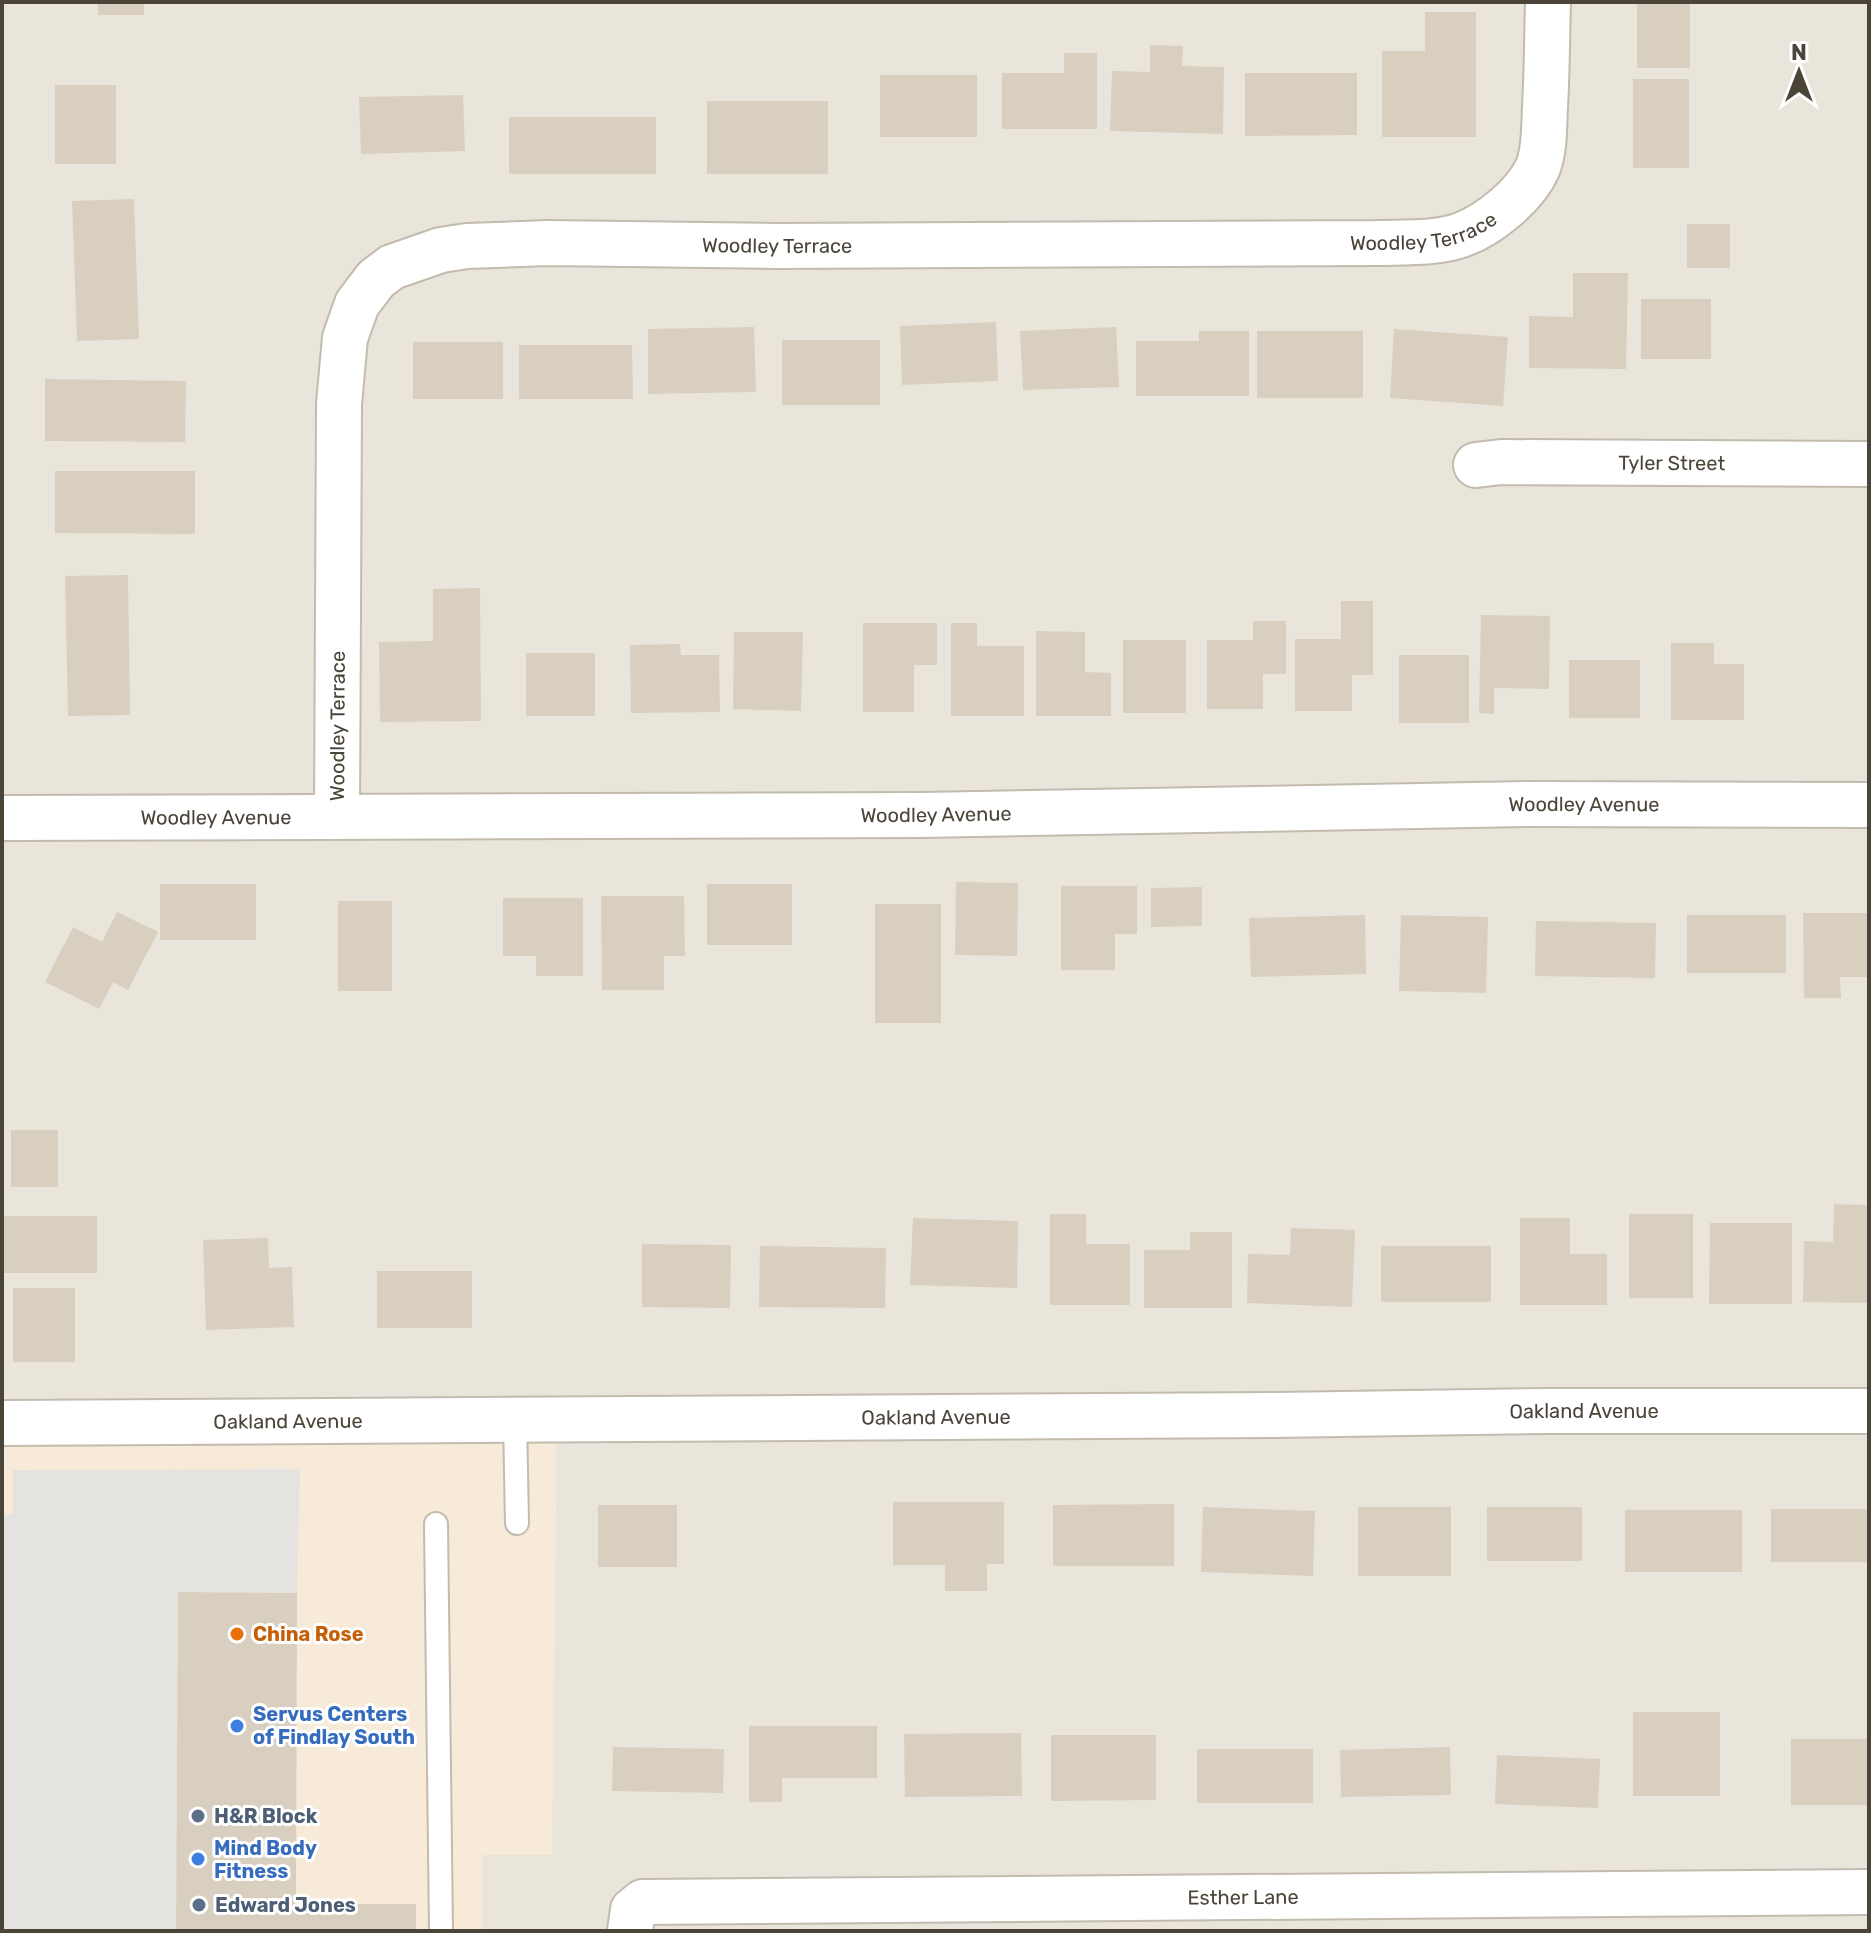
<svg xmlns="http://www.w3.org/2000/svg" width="1871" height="1933" font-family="Rubik,sans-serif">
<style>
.residential{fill:#eae5da}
.commercial{fill:#f7ead8}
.parking{fill:#e5e3e0}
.building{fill:#d8cfc1}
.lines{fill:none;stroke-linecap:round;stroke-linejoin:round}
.service-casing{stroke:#c2bbae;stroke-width:26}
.minor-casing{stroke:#c2bbae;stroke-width:48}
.service{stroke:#fff;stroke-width:22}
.minor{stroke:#fff;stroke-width:44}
.food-dot{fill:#e8710a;stroke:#fff;stroke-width:3}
.shop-dot{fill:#3f7fe0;stroke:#fff;stroke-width:3}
.service-dot{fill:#5c6f8a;stroke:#fff;stroke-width:3}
.labels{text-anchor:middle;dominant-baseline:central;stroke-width:6;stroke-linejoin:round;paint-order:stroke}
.street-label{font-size:20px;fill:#4b4439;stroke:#fff}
.food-label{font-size:20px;font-weight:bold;fill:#c56008;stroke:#fff;text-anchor:start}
.shop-label{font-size:20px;font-weight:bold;fill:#366cbe;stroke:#fff;text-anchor:start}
.service-label{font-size:20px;font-weight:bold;fill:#4e5e75;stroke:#fff;text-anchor:start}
</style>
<rect width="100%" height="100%" fill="#f6f3ec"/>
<!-- residential -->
<path class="residential" d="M2,2H1869V1931H482V1855H552L2,1423Z"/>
<!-- commercial -->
<path class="commercial" d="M557,1419L552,1855H482V1931H2V1423Z"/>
<!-- parking -->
<path class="parking" d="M300,1469L297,1593L178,1592L176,1931H2V1515L13,1514V1470Z"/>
<!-- building -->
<path class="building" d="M98,2H144V15H98Z
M1637,2H1690V68H1637Z
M1425,12H1476V137H1382V51H1425Z
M1150,45L1183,46L1182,66L1224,67L1223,134L1110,131L1112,71L1150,72Z
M1064,53H1097V129H1002V73H1064Z
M1245,73H1357V135L1245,136Z
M880,75H977V137H880Z
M1633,79H1689V168H1633Z
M55,85H116V164H55Z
M463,95L465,151L361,154L359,97Z
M707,101H828V174H707Z
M509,117H656V174H509Z
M134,199L139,339L77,341L72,201Z
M1687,224H1730V268H1687Z
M1573,273H1628L1626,369L1529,368V316L1573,317Z
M1641,299H1711V359H1641Z
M996,322L998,381L902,385L900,326Z
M754,327L756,392L648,394V329Z
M1116,327L1119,387L1023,390L1020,331Z
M1394,329L1508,337L1503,406L1390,398Z
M1199,331H1249V396H1136V341H1199Z
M1257,331H1363V398H1257Z
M782,340H880V405H782Z
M413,342H503V399H413Z
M519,345H632L633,399H519Z
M45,379L186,381L185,442L45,441Z
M55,471H195V534L55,533Z
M128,575L130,715L68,716L65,576Z
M480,588L481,721L380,722L379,642L433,641V589Z
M1341,601H1373V675H1352V711H1295V639H1341Z
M1481,615L1550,616L1549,689L1494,688V714L1479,713Z
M1253,621H1286V674H1263V709H1207V640H1253Z
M863,623H937V665H914V712H863Z
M951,623H977V646H1024V716H951Z
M1036,631L1085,632V672L1111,673V716H1036Z
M734,632H803L801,711L733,709Z
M1123,640H1186V713H1123Z
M1671,643H1714V664H1744V720H1671Z
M680,644L681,655H719L720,712L631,713L630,645Z
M526,653H595V716H526Z
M1399,655H1469V723H1399Z
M1569,660H1640V718H1569Z
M956,882L1018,883L1017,956L955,955Z
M160,884H256V940H160Z
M707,884H792V945H707Z
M1061,886H1137V934H1115V970H1061Z
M1202,887V926L1151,927V888Z
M601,896H684L685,956H664V990H602Z
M503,898H583V976H536V956H503Z
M338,901H392V991H338Z
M875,904H941V1023H875Z
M117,912L158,932L128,990L113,982L99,1009L45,982L73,927L102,942Z
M1803,913H1869V977H1840L1841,998H1804Z
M1365,915L1366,974L1251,977L1249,918Z
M1401,915L1488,917L1486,993L1399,991Z
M1687,915H1786V973H1687Z
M1536,921L1656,923L1655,978L1535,976Z
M11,1130H58V1187H11Z
M1834,1204L1869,1205V1303L1803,1302L1804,1241L1833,1242Z
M1050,1214H1086V1244H1130V1305H1050Z
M1629,1214H1693V1298H1629Z
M2,1216H97V1273H2Z
M913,1218L1018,1221L1017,1288L910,1285Z
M1520,1218H1570V1254H1607V1305H1520Z
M1710,1223H1792V1304H1709Z
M1291,1228L1355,1230L1352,1307L1247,1303L1248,1254L1290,1255Z
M1190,1232H1232V1308H1144V1250H1190Z
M268,1238L269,1268L292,1267L294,1327L206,1330L203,1240Z
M642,1244L731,1245L730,1308L642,1307Z
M760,1246L886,1248L885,1308L759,1307Z
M1381,1246H1491V1302H1381Z
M377,1271H472V1328H377Z
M13,1288H75V1362H13Z
M893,1502H1004V1564H987V1591H945V1565H893Z
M1174,1504V1566H1053V1505Z
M598,1505H677V1567H598Z
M1203,1507L1315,1511L1313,1576L1201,1572Z
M1358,1507H1451V1576H1358Z
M1487,1507H1582V1561H1487Z
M1771,1509H1869V1562H1771Z
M1625,1510H1742V1572H1625Z
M178,1592L297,1593L296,1904H416V1931H176Z
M1633,1712H1720V1796H1633Z
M749,1726H877V1778H782V1802H749Z
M1021,1733L1022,1796L905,1797L904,1734Z
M1051,1735H1156V1800L1051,1801Z
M1791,1739H1869V1805H1791Z
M613,1747L724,1749L723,1793L612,1791Z
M1450,1747L1451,1795L1341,1797L1340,1750Z
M1197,1749H1313V1803H1197Z
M1497,1755L1600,1759L1598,1808L1495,1804Z"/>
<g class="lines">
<!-- service casing -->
<g class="service-casing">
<path id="service" d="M515,1419L517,1523
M436,1524L441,1931"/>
</g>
<!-- minor casing -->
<g class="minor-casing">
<g id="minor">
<path id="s1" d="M1476,465L1501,462L1869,464"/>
<path id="s2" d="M337,816L339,404L345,338L357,304L376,279L392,267L441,250L467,246L548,243L777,246L1376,243C1402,242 1437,244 1461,235C1489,225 1526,195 1538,167C1545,149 1544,126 1545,106C1547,72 1547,37 1548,2"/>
<path id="s3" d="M2,818L920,815L1529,804L1869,805"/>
<path id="s4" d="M2,1423L1274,1415L1546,1411H1869"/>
<path id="s5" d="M630,1931L633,1910L643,1902L1869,1892"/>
</g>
</g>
<!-- service -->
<use href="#service" class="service"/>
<!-- minor -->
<use href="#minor" class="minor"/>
</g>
<!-- markers -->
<circle class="food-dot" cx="237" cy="1634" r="8"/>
<g class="shop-dot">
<circle cx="237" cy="1726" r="8"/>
<circle cx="198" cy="1859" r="8"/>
</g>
<g class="service-dot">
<circle cx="198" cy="1816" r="8"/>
<circle cx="199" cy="1905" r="8"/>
</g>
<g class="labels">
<!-- street labels -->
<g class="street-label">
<text stroke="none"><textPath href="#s2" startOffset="1602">Woodley Terrace</textPath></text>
<text stroke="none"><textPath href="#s2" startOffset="954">Woodley Terrace</textPath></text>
<text stroke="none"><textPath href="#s1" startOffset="196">Tyler Street</textPath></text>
<text stroke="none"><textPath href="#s2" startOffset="90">Woodley Terrace</textPath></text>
<text stroke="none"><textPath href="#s3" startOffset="1582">Woodley Avenue</textPath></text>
<text stroke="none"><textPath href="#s3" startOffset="934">Woodley Avenue</textPath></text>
<text stroke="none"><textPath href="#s3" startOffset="214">Woodley Avenue</textPath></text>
<text stroke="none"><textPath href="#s4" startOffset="1582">Oakland Avenue</textPath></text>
<text stroke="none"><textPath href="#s4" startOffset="934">Oakland Avenue</textPath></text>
<text stroke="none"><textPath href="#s4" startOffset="286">Oakland Avenue</textPath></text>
<text stroke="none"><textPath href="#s5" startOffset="634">Esther Lane</textPath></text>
</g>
<!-- food labels -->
<g class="food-label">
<text x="253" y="1634">China Rose</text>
</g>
<!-- shop labels -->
<g class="shop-label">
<text x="253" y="1714">Servus Centers<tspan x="253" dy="23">of Findlay South</tspan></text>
<text x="214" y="1848">Mind Body<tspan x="214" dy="23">Fitness</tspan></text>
</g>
<!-- service labels -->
<g class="service-label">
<text x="214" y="1816">H&amp;R Block</text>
<text x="215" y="1905">Edward Jones</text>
</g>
</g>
<!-- border -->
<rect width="1871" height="1933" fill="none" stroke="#4b4439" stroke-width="8"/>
<!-- north arrow -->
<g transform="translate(1799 72)" stroke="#ffffff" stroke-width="6" paint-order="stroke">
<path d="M0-6L14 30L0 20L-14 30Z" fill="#4b4439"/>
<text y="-12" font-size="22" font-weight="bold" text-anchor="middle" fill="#4b4439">N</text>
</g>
</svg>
